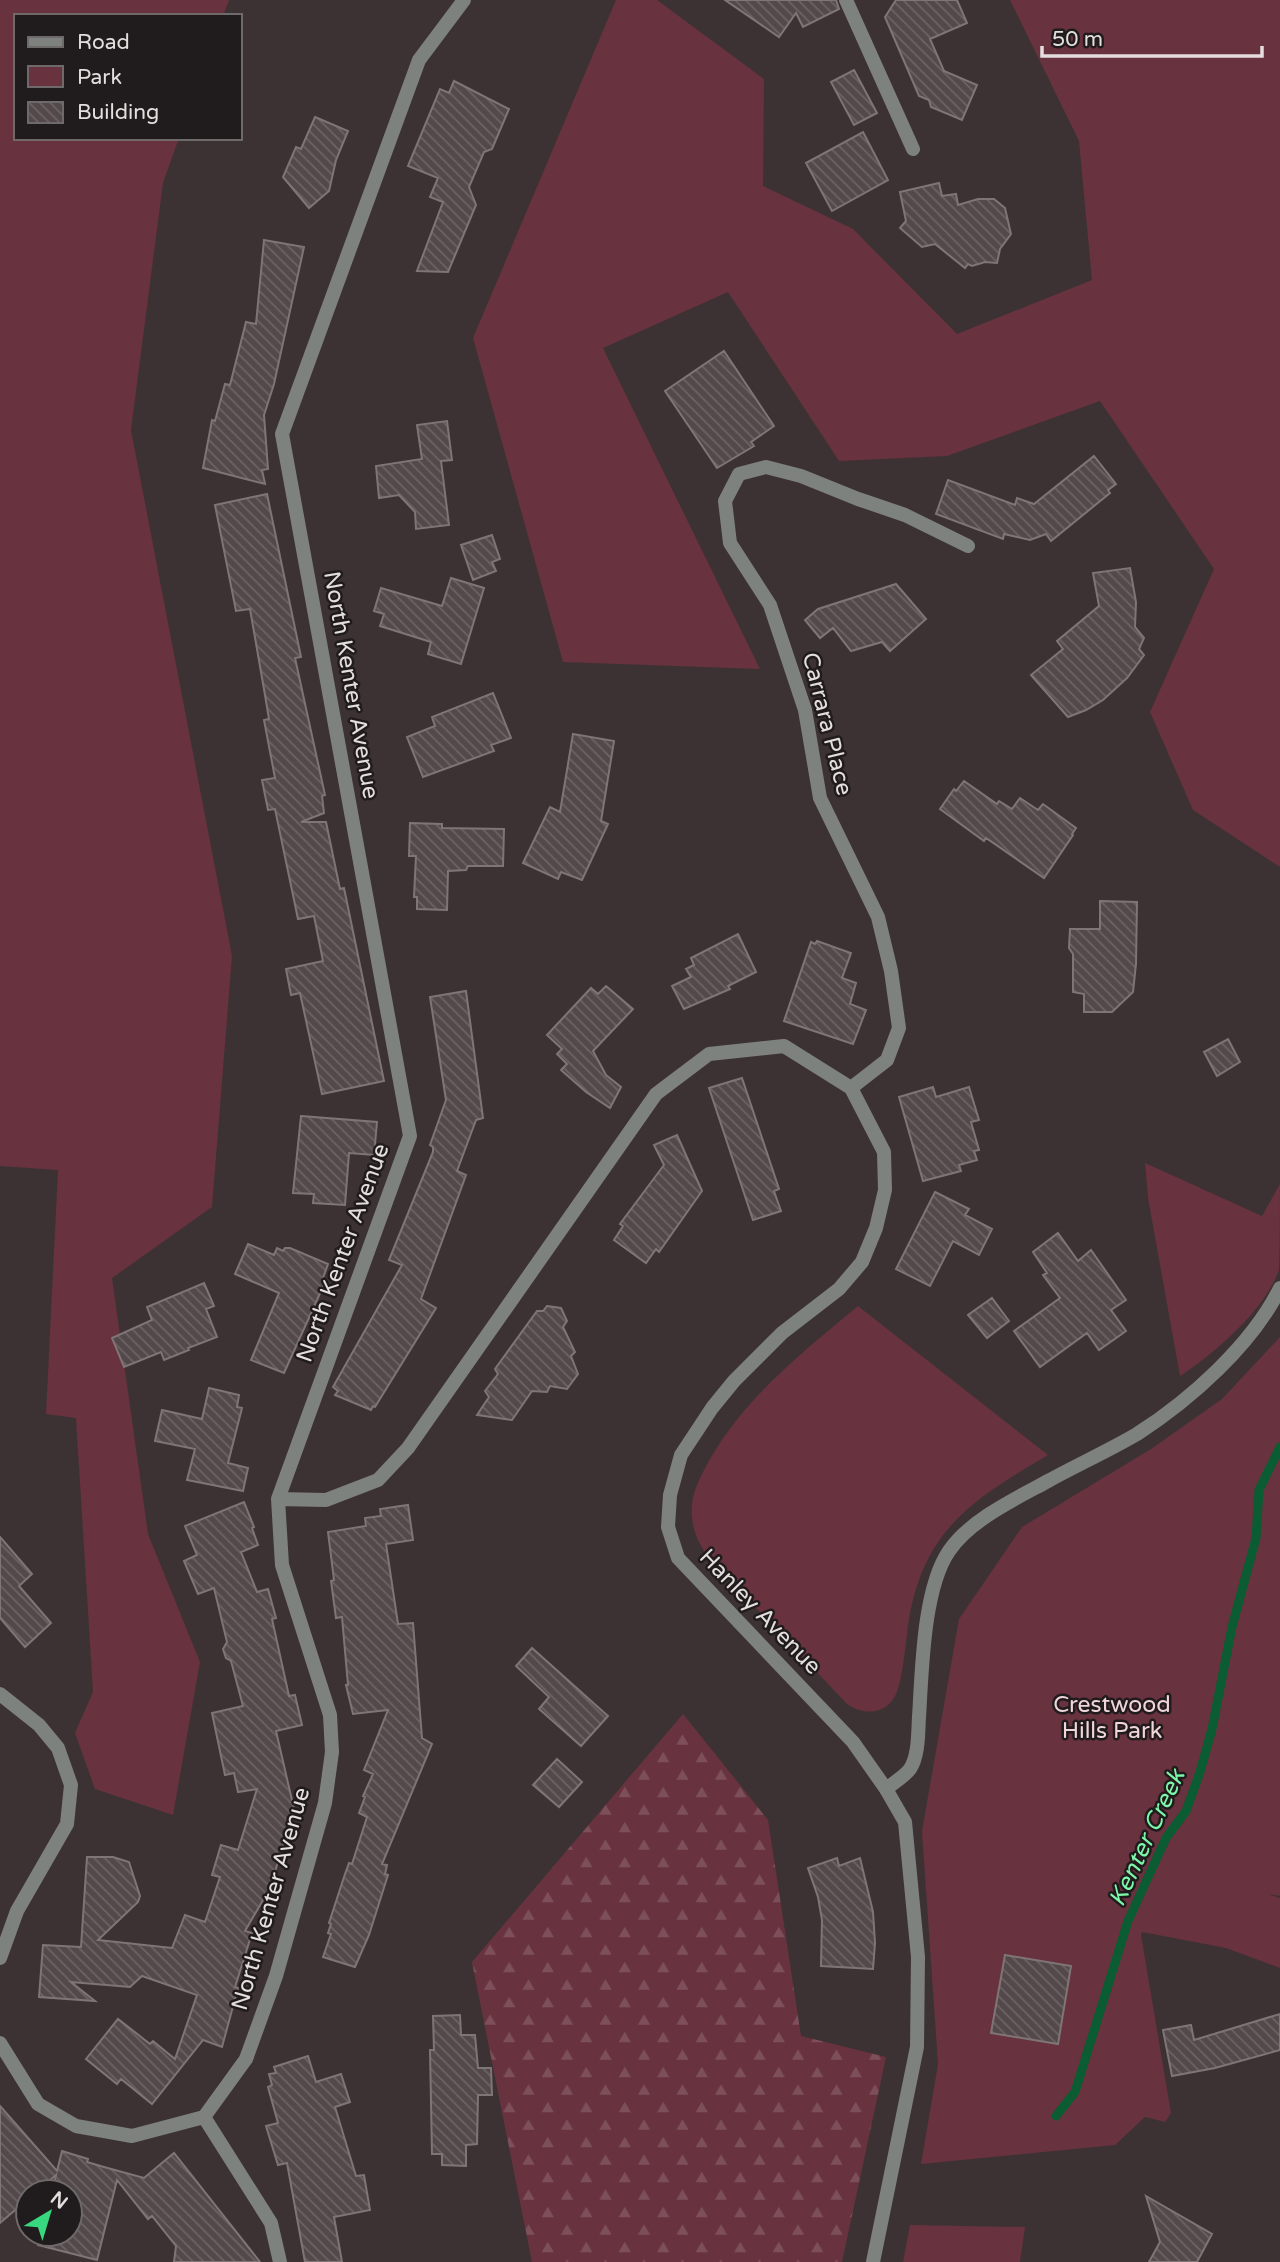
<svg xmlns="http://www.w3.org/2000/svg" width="1280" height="2262" font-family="'Varela Round',sans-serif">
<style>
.green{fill:#68323f}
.forest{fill:url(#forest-firs)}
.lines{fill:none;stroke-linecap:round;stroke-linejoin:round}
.stream{stroke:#0b5c32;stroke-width:9}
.building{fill:url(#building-back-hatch);stroke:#7f7476;stroke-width:2}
.service{stroke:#7e827f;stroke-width:14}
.minor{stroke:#7e827f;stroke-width:14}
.labels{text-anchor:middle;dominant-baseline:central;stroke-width:5;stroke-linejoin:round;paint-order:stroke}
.street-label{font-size:23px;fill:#e4dedf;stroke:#201b1c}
.park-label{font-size:23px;fill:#f0d5d9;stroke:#201b1c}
.water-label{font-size:24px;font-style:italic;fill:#7df7a9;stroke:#201b1c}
</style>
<defs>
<pattern id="forest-firs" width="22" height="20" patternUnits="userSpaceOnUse" patternTransform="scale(1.75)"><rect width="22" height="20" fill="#68323f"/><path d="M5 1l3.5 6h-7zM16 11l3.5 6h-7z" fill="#7d4f5a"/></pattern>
<pattern id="building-back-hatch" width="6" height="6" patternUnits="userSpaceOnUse" patternTransform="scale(1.75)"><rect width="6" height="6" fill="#53494b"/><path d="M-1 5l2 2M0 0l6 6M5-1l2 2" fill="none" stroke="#6c6364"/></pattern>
</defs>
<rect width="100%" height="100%" fill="#3c3234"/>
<!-- green -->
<path class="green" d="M0,0H229L223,16H16V138H179L163,183L131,430L232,956L212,1207L112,1278L148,1534L200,1662L173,1815L95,1789L75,1733L93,1692L76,1418L46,1414L58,1170L0,1166Z
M616,0H657L764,79L763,186L853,229L957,334L1092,280L1079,141L1010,0H1280V867L1193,810L1150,712L1214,569L1100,401L947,456L839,461L728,292L603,348L760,669L563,662L473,338Z
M1145,1163L1262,1216L1280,1184C1280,1201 1280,1257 1279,1270C1264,1311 1215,1353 1180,1376L1148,1198Z
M858,1306L1048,1455C974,1499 925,1528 909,1619C906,1637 903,1685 894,1698C883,1715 863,1715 847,1704L709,1558C697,1542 690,1525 692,1504C694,1487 702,1474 710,1459C746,1396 803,1352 858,1306Z
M1280,1337V1896L1268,1894L1280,1898V1968L1226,1948L1142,1932L1141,1935L1171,2113L1165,2122L1145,2117L1115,2145L921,2164L938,2064L922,1831L959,1619L1022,1527L1151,1449L1222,1399Z
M910,2225L1025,2227L1020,2262H903Z"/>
<!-- forest -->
<path class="forest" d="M683,1714L768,1820L801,2036L886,2057L842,2262H532L472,1962Z"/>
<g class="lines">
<!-- stream -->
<path class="stream" d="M1056,2116L1075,2092L1128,1921L1166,1838L1186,1811L1200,1772L1212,1729L1232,1627L1256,1538L1259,1490L1280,1447"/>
</g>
<!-- building -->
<path class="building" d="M725,0H836L839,9L803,27L796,13L779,37Z
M896,0H957L967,23L930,39L944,71L977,85L962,120L931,107L929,100L919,96L885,17Z
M854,70L877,113L854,125L831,82Z
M454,81L509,109L492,149L484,152L469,187L476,205L448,272L417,271L443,202L430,197L438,178L408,166L440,89L449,93Z
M315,117L348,131L336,160L329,191L309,208L283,177L296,147L301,149Z
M863,132L888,180L832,211L806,163Z
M939,183L942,196L956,194L958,205L978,199H994L1005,208L1011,234L1000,249L997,263L985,262L972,266L968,264L965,268L935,244L922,247L900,228L906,221L900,192Z
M264,240L304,247L274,384L264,415L268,469L262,470L265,484L203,468L212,420L215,421L225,384L230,385L246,322L256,324Z
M724,351L774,426L751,442L754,446L717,468L665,391Z
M447,421L452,460L441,461L449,525L416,529L415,512L399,495L379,498L376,466L422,459L417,425Z
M1094,456L1116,484L1108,490L1110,493L1051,541L1046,534L1030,540L1004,534L1003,539L936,514L948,480L1015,505L1017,498L1034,504Z
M267,494L301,657L295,658L325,795L322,796L324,813L301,822H326L340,889L344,888L384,1081L322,1094L300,993L291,995L286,969L323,961L314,916L298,919L275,809L268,810L262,780L275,778L264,720L269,719L265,695L250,609L236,611L215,505Z
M492,535L500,559L492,562L496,571L473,580L461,545Z
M1130,568L1136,602L1135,627L1144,638L1139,649L1144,655L1127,678L1103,700L1086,710L1068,717L1031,675L1063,649L1057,641L1099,606L1093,573Z
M451,578L484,588L461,664L428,654L431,642L380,626L384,614L374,611L381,588L442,606Z
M896,584L926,619L890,651L882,642L851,651L833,628L820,638L805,620L818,609Z
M493,693L511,738L491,745L494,751L423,777L407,737L435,726L432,717Z
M573,734L614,741L601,821L608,824L582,880L561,872L558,879L523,863L550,807L560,812Z
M964,781L997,804L999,801L1012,809L1020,798L1038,810L1043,804L1076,828L1072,834L1073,835L1044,878L986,838L984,841L940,809L954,789L956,791Z
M410,823L442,824V828L504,829L503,866H468L466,870L448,871L447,910L417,909V897H414L416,856H409Z
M1100,901L1137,902L1136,964L1133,992L1112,1012H1084V994L1073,992V954L1069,948L1070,929H1100Z
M738,934L756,972L728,986L730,989L684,1009L672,986L691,977L686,969L694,965L691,958Z
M817,941L851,953L842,978L856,983L850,1004L866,1010L853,1044L784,1021L811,942L815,944Z
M606,986L633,1009L593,1051L606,1075L621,1087L610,1108L586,1092L561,1070L567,1064L557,1054L562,1049L547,1035L591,988L598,994Z
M466,991L483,1118L476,1120L457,1171L466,1175L421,1299L436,1308L375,1407L373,1406L371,1410L335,1395L338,1391L333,1387L402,1265L389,1260L433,1152V1147L430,1145L446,1100L430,997Z
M1228,1039L1240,1062L1217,1076L1204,1052Z
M742,1078L779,1189L774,1191L781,1211L753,1220L709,1088Z
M933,1087L936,1097L969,1087L979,1120L971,1122L979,1150L974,1151L977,1160L959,1165L961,1171L923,1181L899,1097Z
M301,1116L377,1122L374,1155L349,1153L345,1205L313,1203L314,1194L293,1193Z
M677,1135L702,1191L659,1252L656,1249L646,1263L614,1240L623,1226L620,1224L664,1165L654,1145Z
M935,1192L969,1209L965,1215L992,1229L979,1255L953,1241L930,1286L896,1269Z
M1058,1233L1078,1261L1091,1250L1126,1300L1111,1310L1126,1331L1099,1350L1087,1333L1040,1367L1014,1331L1060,1298L1043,1275L1047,1273L1033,1252Z
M248,1244L274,1255L277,1248L283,1251L285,1248H290L328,1264L323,1278L326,1280L284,1373L251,1360L279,1293L235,1274Z
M204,1283L214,1306L206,1309L217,1337L188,1348L189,1350L164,1360L161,1352L124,1367L112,1338L152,1320L147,1307Z
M992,1298L1009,1321L987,1338L968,1315Z
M547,1306L561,1308L567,1321L563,1327L575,1352L571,1356L578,1374L567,1389L550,1386L547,1392L532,1391L512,1420L477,1415L489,1397L485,1391L498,1374L495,1369L537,1311H543Z
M209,1388L239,1395L237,1407L242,1408L228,1463L248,1468L243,1491L187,1480L195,1449L155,1441L162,1410L202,1419Z
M244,1502L254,1527L252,1528L258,1545L241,1552L257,1592L268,1589L276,1618L272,1619L289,1696L295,1695L302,1725L276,1731L294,1809L270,1888L245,1931L252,1933L235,1987L238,1988L222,2047L203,2040L152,2104L121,2079L117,2084L86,2059L118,2019L150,2044L153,2041L175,2059L197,1995L142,1976L130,1987L71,1982L95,2001L39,1997L43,1945L81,1947L87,1857H113L129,1862L140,1896L138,1902L98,1940L172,1948L185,1915L205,1922L220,1877L212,1875L221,1845L238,1850L257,1789L238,1792L234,1773L225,1775L212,1713L243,1706L231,1661L226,1658L223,1649L227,1642L214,1588L198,1594L184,1561L197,1555L185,1526Z
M408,1505L413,1540L386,1544L398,1624L413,1623L422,1738L432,1744L382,1864L387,1865L385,1874L388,1875L369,1935L355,1967L323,1957L331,1934L328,1933L331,1924L329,1923L344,1877L349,1863L352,1864L367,1817L359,1813L365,1797L363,1796L373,1774L364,1770L388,1710L353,1714L346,1685H348L342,1617L336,1618L331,1581L334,1580L328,1532L366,1526L365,1518L381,1516L380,1509Z
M0,1537L32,1574L19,1586L51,1623L25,1647L0,1618Z
M532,1648L608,1716L581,1746L539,1709L549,1697L516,1666Z
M557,1759L582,1782L559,1807L533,1785Z
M837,1858L839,1866L860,1858L873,1912L875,1943L873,1969L821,1966L822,1920L818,1897L808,1868Z
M1005,1955L1071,1966L1058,2044L991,2033Z
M1280,2014V2050L1215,2068L1172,2076L1163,2030L1191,2025L1194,2040Z
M460,2015L461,2035H475L478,2068H491L492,2095H478L477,2144L466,2145V2166L442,2165V2154H432L430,2050H434L433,2016Z
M308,2056L316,2082L341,2074L350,2102L335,2107L356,2176L364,2175L370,2210L334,2217L342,2262H305L287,2163L278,2165L266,2126L278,2123L268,2087L272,2085L269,2074L276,2073L274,2067Z
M0,2106L57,2171L62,2151L88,2159L87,2162L104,2167L144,2178L174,2153L260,2262H174L176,2246L152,2216L148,2219L117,2180L97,2260L38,2245L41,2234H70V2192H52L56,2175L36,2192H28V2199L0,2223Z
M1146,2196L1212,2234L1197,2262H1149L1160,2242Z"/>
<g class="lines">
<!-- service -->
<path class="service" d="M886,1789C893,1783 905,1776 910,1769C919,1755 918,1732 919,1717C922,1671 923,1589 949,1551C970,1520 1015,1499 1048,1481C1077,1465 1108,1451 1137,1434C1190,1400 1252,1345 1280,1288"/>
<!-- minor -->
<path class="minor" d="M846,0L913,149
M851,1088L887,1060L899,1028L891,971L878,917L820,798L805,710L770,605L730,543L725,501L739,474L766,467L801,476L858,499L905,515L968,546
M278,1499L326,1500L378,1480L408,1448L656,1094L709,1054L784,1046L851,1088L884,1152L885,1190L876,1228L862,1262L839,1289L782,1333L734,1381L712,1408L681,1455L670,1495L668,1527L678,1558L853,1742L886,1789L905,1822L918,1957L917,2047L873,2262
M0,1694L39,1725L58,1748L71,1785L67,1824L17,1911L0,1958
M0,2043L38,2104L76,2126L132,2136L204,2117L246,2059L276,1976L325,1803L332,1752L330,1715L282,1565L278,1499L410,1136L282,434L419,60L464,0
M204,2117L271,2223L280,2262"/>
</g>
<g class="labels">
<!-- street labels -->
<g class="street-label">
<text transform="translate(351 685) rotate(80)">North Kenter Avenue</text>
<text transform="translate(827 724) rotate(76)">Carrara Place</text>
<text transform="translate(343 1253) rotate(-70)">North Kenter Avenue</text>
<text transform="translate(760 1612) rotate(46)">Hanley Avenue</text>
<text transform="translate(271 1899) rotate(-74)">North Kenter Avenue</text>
</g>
<!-- park labels -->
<g class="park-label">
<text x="1112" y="1705">Crestwood<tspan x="1112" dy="26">Hills Park</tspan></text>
</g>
<!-- water labels -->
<g class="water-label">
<text transform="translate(1147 1838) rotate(-65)">Kenter Creek</text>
</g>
</g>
<!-- legend -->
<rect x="14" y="14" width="228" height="126" fill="#201b1c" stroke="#6e696a" stroke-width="2"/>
<rect x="28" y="37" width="35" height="10" fill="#7e827f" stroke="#6e696a" stroke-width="2"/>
<text x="77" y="49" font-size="21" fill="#e4dedf">Road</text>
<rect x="28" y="66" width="35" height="21" fill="#68323f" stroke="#6e696a" stroke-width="2"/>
<text x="77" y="84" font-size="21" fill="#e4dedf">Park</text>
<rect x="28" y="102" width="35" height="21" fill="url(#building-back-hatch)" stroke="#6e696a" stroke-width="2"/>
<text x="77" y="119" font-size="21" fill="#e4dedf">Building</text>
<!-- north arrow -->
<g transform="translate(49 2213) rotate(38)"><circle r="33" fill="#201b1c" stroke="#6e696a" stroke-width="2"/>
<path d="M0-5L12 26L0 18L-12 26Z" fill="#38d880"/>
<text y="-10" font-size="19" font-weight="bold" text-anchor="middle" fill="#e4dedf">N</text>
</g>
<!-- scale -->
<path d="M1042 46v10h220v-10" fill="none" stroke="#e4dedf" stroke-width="3.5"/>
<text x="1052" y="46" font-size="21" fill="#e4dedf" stroke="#201b1c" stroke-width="5" paint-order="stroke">50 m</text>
</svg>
